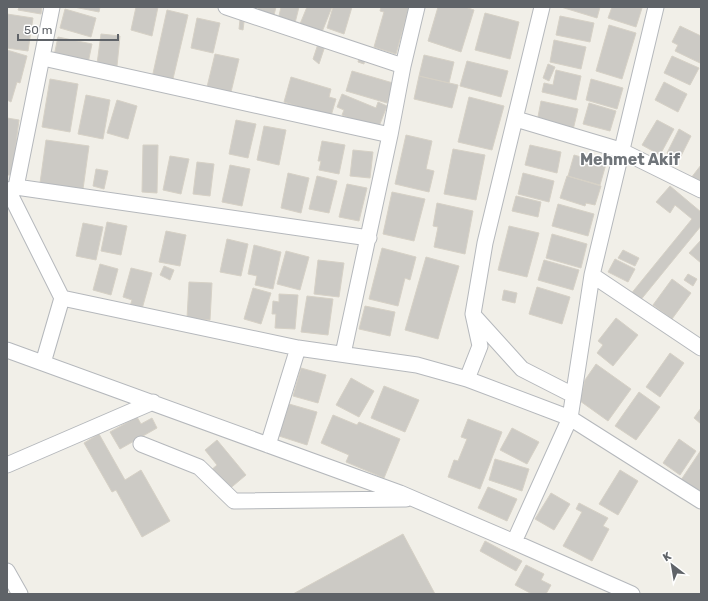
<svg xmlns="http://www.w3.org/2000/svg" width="708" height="601" font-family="Rubik,sans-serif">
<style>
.building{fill:#cccac5;stroke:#d6d1c6}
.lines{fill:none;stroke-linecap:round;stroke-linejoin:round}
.minor-casing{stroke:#b5b8bc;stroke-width:17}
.minor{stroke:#fff;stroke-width:15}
.labels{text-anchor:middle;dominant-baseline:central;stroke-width:3;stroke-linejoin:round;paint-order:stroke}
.district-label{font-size:16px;font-weight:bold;fill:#70757a;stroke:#fff}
</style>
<rect width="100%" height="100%" fill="#f1efe8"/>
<!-- building -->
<path class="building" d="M19,7H42L41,14L18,10Z
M74,7H100L99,12Z
M136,7H158L152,36L131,30Z
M259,7H276L273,19L257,16Z
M281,7H299L295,23L278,20Z
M307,7H332L322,32L300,24Z
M333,7H352L344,34L327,28Z
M381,7H409L396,54L374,47L384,12L380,11Z
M438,7H465L474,10L461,52L428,41Z
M561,7H600L597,18Z
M612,7L642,8L636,27L608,18Z
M65,9L96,18L91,37L60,28Z
M167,10L188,15L172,83L152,78Z
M485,13L519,22L510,59L475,50Z
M7,14L33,18L28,51L7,48Z
M560,16L594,23L590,42L556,35Z
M197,18L220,23L213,53L191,48Z
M240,20L244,22L243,30L239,29Z
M609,25L636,33L622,79L596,71Z
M680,26L701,36L700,63L675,51L678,45L672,42Z
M101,34L120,36L117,66L97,64Z
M58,37L92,44L88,63L54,56Z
M554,40L586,47L581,69L550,62Z
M318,44L325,46L319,64L313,59Z
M7,50L27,56L20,83L17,82L11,102L7,100Z
M215,54L239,59L231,92L207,87Z
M360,54L365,55L364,64L358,62Z
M424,55L454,62L449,83L419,76Z
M672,56L699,68L690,85L664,73Z
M467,61L508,71L501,97L460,86Z
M548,64L555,67L549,81L543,78Z
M556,70L581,76L576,100L542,92L544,83L553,85Z
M352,71L393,83L387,103L346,91Z
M419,76L458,85L452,108L414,99Z
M291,77L331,89L329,97L336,99L331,116L284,102Z
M50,79L78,84L70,132L42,127Z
M591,79L623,88L617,109L586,100Z
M664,82L687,94L678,112L655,100Z
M342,94L376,108L378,102L387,106L378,129L342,115L344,110L337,107Z
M86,95L110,100L103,139L78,134Z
M469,97L504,106L492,150L458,142Z
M117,100L137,106L128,139L107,133Z
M541,101L578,109L573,130L537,122Z
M589,103L616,111L610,131L583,124Z
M7,118L19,120L12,175H7Z
M236,120L256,124L248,158L229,154Z
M657,120L674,129L660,155L642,145Z
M264,126L286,130L279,165L257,160Z
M679,129L691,136L679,160L667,153Z
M406,135L432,141L426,169L434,171L429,192L395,184Z
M46,140L89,146L83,189L40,183Z
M322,141L345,145L339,174L319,170L321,161H318Z
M143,145H158L157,193L142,192Z
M530,145L561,152L557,173L525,165Z
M453,149L485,155L476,200L444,194Z
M353,150L373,152L370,178L350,176Z
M574,155L606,164L600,185L568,176Z
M170,156L189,159L181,194L163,190Z
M197,162L214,164L210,196L193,194Z
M230,165L250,169L242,206L222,202Z
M701,165V185L691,178Z
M96,169L108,171L104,189L93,186Z
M288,173L309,178L301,213L281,208Z
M523,173L554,181L549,202L518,194Z
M317,176L337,181L329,213L309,209Z
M567,176L601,186L595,205L586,203L585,206L560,198Z
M347,184L367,188L359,221L339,217Z
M670,186L701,212V226L639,302L630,295L692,219L675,205L670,213L656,202Z
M392,192L425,199L414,241L383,234Z
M516,196L541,202L538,217L512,211Z
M437,203L473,211L465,254L434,247L438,227L433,226Z
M558,204L594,214L588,236L552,226Z
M107,222L127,226L121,255L101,251Z
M83,223L103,227L96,260L76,256Z
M509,226L539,233L527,277L498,270Z
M166,231L186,235L180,266L159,262Z
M552,234L587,244L581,268L546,258Z
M227,239L248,244L241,276L220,272Z
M701,240V263L689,253Z
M254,245L281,252L273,289L255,285L257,276L248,274Z
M382,248L416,257L410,280L405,278L398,306L369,299Z
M623,250L639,258L635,266L618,258Z
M286,251L309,257L300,290L277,284Z
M426,257L459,266L438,339L405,330Z
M615,259L635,269L628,282L608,272Z
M318,260L344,263L339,297L314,294Z
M544,260L579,270L573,290L538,280Z
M100,264L118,269L111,295L93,290Z
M164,266L174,270L170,280L160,275Z
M131,268L152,273L142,309L130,306L132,300L123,297Z
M688,274L697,279L693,286L684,280Z
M672,279L691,293L672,319L653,305Z
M189,282L212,283L210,320L187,318Z
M537,287L570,297L562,324L529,314Z
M253,288L271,293L261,324L244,319Z
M504,290L517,293L515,303L502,300Z
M279,294L298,295L295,329L275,328L276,314H272L273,301L279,302Z
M307,296L333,299L328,335L301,332Z
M365,306L395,312L390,336L359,329Z
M616,318L638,335L613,366L597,353L603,345L598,341Z
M670,353L684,363L660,397L646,387Z
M596,364L631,389L608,421L580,401L585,380Z
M301,368L326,375L318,403L293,396Z
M351,378L374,391L359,417L336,405Z
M384,386L419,400L405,432L371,418Z
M639,392L660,407L636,440L615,426Z
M289,404L317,412L307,445L279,436Z
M701,408V424L694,418Z
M333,415L357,425L359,422L400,439L384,478L346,462L349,455L321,443Z
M137,417L141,424L152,418L157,428L120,449L110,432Z
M468,419L502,432L480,489L448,477L454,460L458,461L467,439L461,437Z
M512,428L539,442L527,464L500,450Z
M99,434L125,480L141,470L170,521L142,537L116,490L112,492L84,443Z
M679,439L696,451L680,475L663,463Z
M217,440L246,475L227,491L210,471L217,465L205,450Z
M701,450V493L681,480Z
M495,459L529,469L522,491L489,480Z
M620,470L638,481L618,515L599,504Z
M488,487L517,499L507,521L478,508Z
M551,493L570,504L554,530L535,519Z
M579,503L608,518L603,526L609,529L592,561L563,546L582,512L576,509Z
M403,534L435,594H293Z
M485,541L522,561L516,571L480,551Z
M526,565L544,574L541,580L551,585L546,594H532L515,585Z"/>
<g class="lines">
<!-- minor casing -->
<g class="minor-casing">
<path id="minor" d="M226,7L403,66
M43,58L390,135
M516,119L620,150L701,190
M16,187L52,7
M7,191L16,187L369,238
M9,192L62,298L298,348L417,365L467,379L570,418L701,501
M592,275L701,348
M475,317L522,369L573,395
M7,350L400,493L514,542L570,418L592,275L656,7
M343,354L390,135L403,66L417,7
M43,363L62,298
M467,379L480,346L473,314L485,243L542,7
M141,444L199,467L234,501L406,499
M268,445L298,348
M7,465L153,402
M514,542L632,594
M7,571L20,594"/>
</g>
<!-- minor -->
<use href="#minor" class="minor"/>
</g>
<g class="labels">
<!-- district labels -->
<g class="district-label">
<text x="630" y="159">Mehmet Akif</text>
</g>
</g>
<!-- border -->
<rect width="708" height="601" fill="none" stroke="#5f6368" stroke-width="16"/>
<!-- north arrow -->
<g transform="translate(672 565) rotate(329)" stroke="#ffffff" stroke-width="3" paint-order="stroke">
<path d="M0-3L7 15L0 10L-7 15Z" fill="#5f6368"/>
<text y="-6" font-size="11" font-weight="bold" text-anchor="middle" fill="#5f6368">K</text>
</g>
<!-- scale -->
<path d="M18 34v6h100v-6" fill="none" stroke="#5f6368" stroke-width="2"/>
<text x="24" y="34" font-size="12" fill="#5f6368" stroke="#ffffff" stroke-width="3" paint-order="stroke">50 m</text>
</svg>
